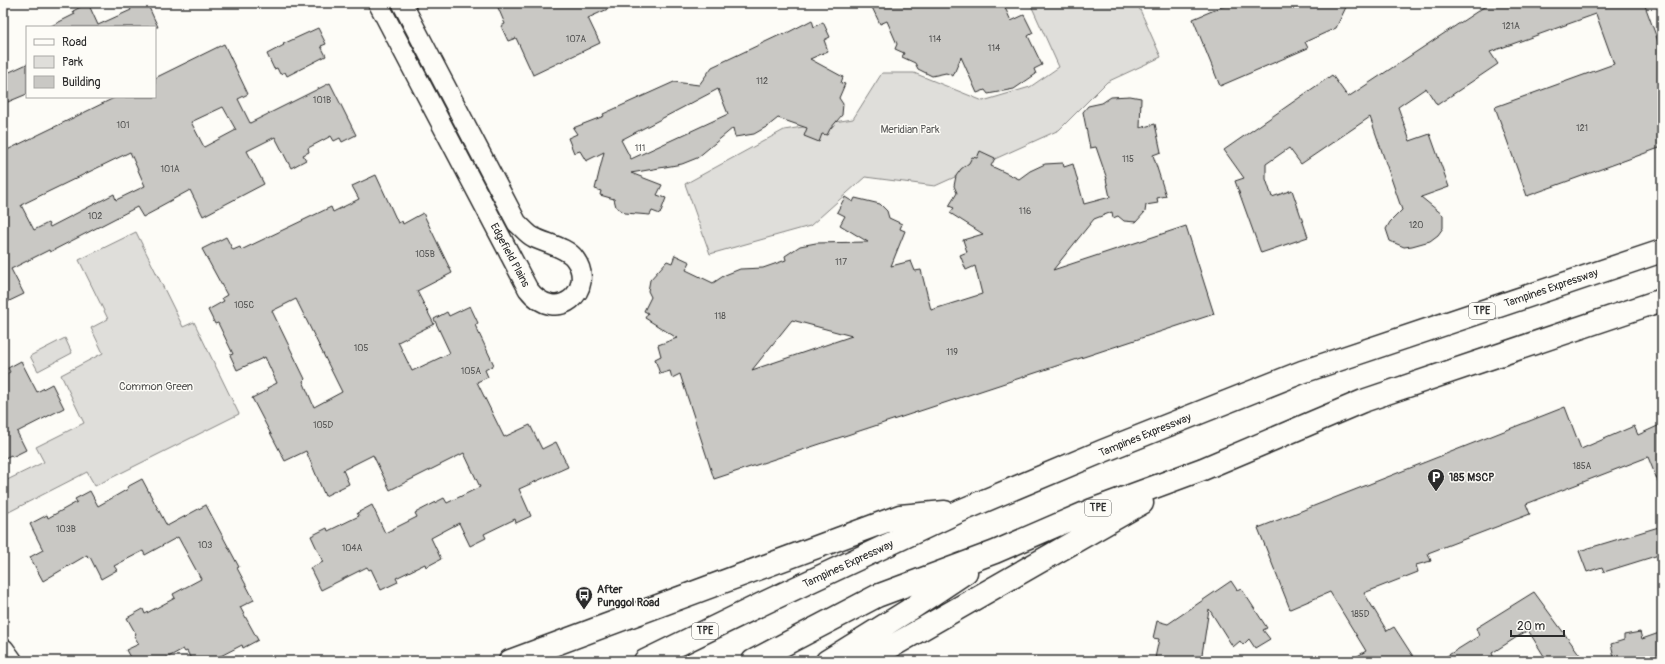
<svg xmlns="http://www.w3.org/2000/svg" width="1665" height="664" font-family="Pangolin,sans-serif">
<style>
.green{fill:#dfdeda;stroke:#858482}
.building{fill:#c9c8c4;stroke:#2b2b2b;fill-rule:evenodd}
.lines{fill:none;stroke-linecap:round;stroke-linejoin:round}
.minor-casing{stroke:#2b2b2b;stroke-width:22}
.major-casing{stroke:#2b2b2b;stroke-width:25}
.highway-casing{stroke:#2b2b2b;stroke-width:25}
.minor{stroke:#fdfcf7;stroke-width:19}
.major{stroke:#fdfcf7;stroke-width:22}
.highway{stroke:#fdfcf7;stroke-width:22}
.labels{text-anchor:middle;dominant-baseline:central;stroke-width:3;stroke-linejoin:round;paint-order:stroke}
.number-label{font-size:9px;fill:#525251}
.shield{fill:#fdfcf7;stroke:#6a6a68;stroke-width:1}
.shield-label{font-size:10px;font-weight:bold;fill:#2b2b2b}
.park-label{font-size:11px;fill:#585857;stroke:#fdfcf7}
.street-label{font-size:11px;fill:#2b2b2b;stroke:#fdfcf7}
.poi-label{font-size:11px;font-weight:bold;fill:#2b2b2b;stroke:#fdfcf7;text-anchor:start}
</style>
<rect width="100%" height="100%" fill="#fdfcf7"/>
<filter id="ink" filterUnits="userSpaceOnUse"><feTurbulence type="fractalNoise" baseFrequency=".025" numOctaves="2"/><feDisplacementMap in="SourceGraphic" scale="8" xChannelSelector="R" yChannelSelector="G"/><feConvolveMatrix kernelMatrix="1 2 1 2 8 2 1 2 1" color-interpolation-filters="sRGB"/></filter>
<g filter="url(#ink)">
<!-- green -->
<path class="green" d="M1030,3H1137L1161,57L1107,82L1059,130L935,186L865,177L810,226L710,254L685,184L784,130L853,119L882,73H914L983,101L1030,87L1059,67Z
M136,232L183,327L194,322L239,414L95,486L87,472L3,515V482L44,462L36,447L84,423L61,375L103,353L91,328L108,319L79,260Z
M65,338L72,353L38,371L30,356Z"/>
<!-- building -->
<path class="building" d="M88,3L98,25L131,10L130,8L140,3H147L158,27H49L75,14L73,11Z
M496,3H621L588,18L600,43L533,75L516,38L508,41L501,26L505,24Z
M870,3H1003L1011,21L1024,15L1033,33L1028,36L1042,65L1034,69L1036,74L1014,89L988,94L985,90L977,93L961,57L953,76L946,73L932,76L918,69L915,63L902,57L904,53L895,49L897,44L887,21L880,24Z
M1231,3H1348L1336,28L1305,42L1308,48L1220,86L1193,19Z
M1490,3H1644L1662,52V147L1527,196L1495,107L1614,64L1596,14L1490,52L1498,64L1437,105L1426,88L1398,107L1410,141L1430,134L1449,187L1421,197L1443,215V228L1438,235L1430,241L1412,246L1404,247L1390,241L1386,229L1390,222L1402,210L1370,117L1301,164L1289,148L1266,164V179L1272,197L1292,190L1308,237L1261,253L1235,181L1244,178L1224,150L1332,75L1348,97Z
M812,20L814,27L823,22L830,37L824,40L828,51L810,59L843,77L841,83L845,84L839,98L843,104L842,115L830,129L827,135L822,134L819,142L804,136L807,128L778,118L768,126L754,134L735,137L733,128L697,158L682,164L631,173L662,185L657,195L666,198L660,214L652,211L650,215L625,213L616,207L614,199L600,195L601,191L595,189L604,152L586,161L580,151L574,153L568,138L577,134L573,128L604,116L603,114L674,82L699,85L712,67L782,34L783,35ZM718,89L728,114L631,159L621,140Z
M318,28L326,44L321,46L326,56L287,76L285,72L280,74L277,68L274,69L267,54L284,45L283,44Z
M224,44L248,94L238,99L250,123L330,83L356,135L342,142L340,138L334,141L331,136L308,148L309,152L303,155L306,160L291,168L275,137L247,151L264,184L203,216L190,190L157,208L158,209L143,217L137,207L50,252L49,250L11,269L24,294L3,304V152L116,97H155V78ZM223,107L236,130L204,147L191,122ZM130,152L145,186L116,200L114,194L50,227L48,223L34,230L21,205Z
M27,64V94L3,104V75Z
M1130,96L1141,98L1140,128L1155,124L1161,152L1153,155L1166,196L1157,198L1158,203L1146,205L1145,212L1136,222L1124,221L1118,216L1113,218L1112,212L1094,219L1053,270L1186,226L1214,314L714,479L680,374L672,378L670,371L660,374L655,359L661,356L658,345L677,338L645,318L648,313L644,311L651,297L648,291L650,280L667,261L672,263L675,255L690,262L686,270L713,283L725,275L740,269L763,268L786,260L785,256L800,246L816,243L868,242L840,225L845,216L837,212L845,197L853,202L855,198L880,204L887,211L889,218L902,224L900,229L905,231L891,266L911,261L915,271L921,270L931,310L982,294L975,266L966,270L960,255L967,252L963,240L983,234L950,213L954,208L949,206L957,193L954,186L956,176L961,169L969,163L972,157L977,158L980,151L995,158L991,166L1019,179L1030,171L1045,164L1063,163L1064,167L1073,164L1084,204L1110,197L1106,179H1107L1096,147L1090,148L1083,112L1088,106L1102,103L1111,97ZM792,320L852,336L752,370Z
M376,175L398,223L402,221L403,224L423,213L452,273L417,291L434,324L398,342L412,371L450,353L434,319L447,312L449,316L470,306L478,323L475,325L494,365L485,370L488,377L477,382L504,437L530,425L542,449L556,442L568,467L519,489L531,516L516,523L515,519L484,534L486,538L470,546L459,523L444,531L431,538L441,559L426,567L425,564L396,578L398,582L381,590L371,569L369,570L367,567L321,590L310,568L323,562L311,536L327,528L328,531L359,516L357,513L372,505L385,533L417,517L415,513L444,498L447,503L480,487L464,453L390,490L373,455L343,470L349,484L325,496L306,451L285,461L252,398L268,390L267,388L277,383L265,357L237,370L230,355L233,354L218,323L215,324L208,310L224,301L222,298L227,295L202,249L226,237L233,250L240,247L241,250L331,207L333,212L359,199L352,186ZM296,299L342,392L314,407L303,381L305,379L272,311Z
M21,361L37,392L52,384L64,408L17,432L26,450L12,457L11,455L3,459V376L10,372L8,368Z
M1565,407L1581,449L1634,426L1638,435L1662,424V492L1648,457L1526,504L1530,514L1428,553L1431,561L1416,565L1418,572L1364,593L1387,631L1394,627L1416,661H1349L1366,651L1330,592L1290,609L1258,528Z
M142,479L167,526L206,505L239,567L237,568L254,600L240,607L258,640L243,648L242,645L211,661H192L187,651L185,652L183,649L161,661H132L126,650L139,644L134,636L136,634L127,618L143,609L145,614L175,598L173,594L201,579L178,537L145,555L143,551L114,566L117,570L101,579L90,557L88,558L87,555L43,581L30,557L43,550L30,524L47,515L48,518L77,502L75,499L90,491L98,506L128,489L127,487Z
M1662,526V554L1604,572L1602,567L1587,572L1579,551Z
M1231,581L1237,590L1241,588L1267,628L1263,630L1270,639L1255,648L1249,639L1243,645L1240,641L1233,647L1209,609L1201,661H1168L1155,658L1159,639L1153,638L1157,621L1168,624Z
M1534,592L1580,655L1577,656L1580,661H1547L1528,630L1492,653L1495,661H1439L1479,636L1476,628Z
M1640,632L1642,639L1662,632V661H1647L1646,656L1629,661H1615L1611,644L1624,640V635Z"/>
<g class="lines">
<!-- minor casing -->
<g class="minor-casing">
<path id="minor" d="M378,3L528,289C557,327 597,289 575,259C567,247 546,244 533,237C527,234 522,227 517,223L402,3"/>
</g>
<!-- major casing -->
<g class="major-casing">
<path id="major" d="M3,650L11,661"/>
</g>
<!-- highway casing -->
<g class="highway-casing">
<path id="highway" d="M510,661L900,516L945,512
M645,661L766,602L960,511L1103,451L1302,372L1662,251
M753,661L877,596L995,552L1092,510L1203,469L1363,401L1662,300
M827,661L909,610L966,572
M866,661L1142,503"/>
</g>
<!-- minor -->
<use href="#minor" class="minor"/>
<!-- major -->
<use href="#major" class="major"/>
<!-- highway -->
<use href="#highway" class="highway"/>
</g>
</g>
<!-- icons -->
<defs>
<g id="parking-pin" transform="scale(0.9)"><path d="M0 17L-7.5 6A9.5 9.5 0 1 1 7.5 6Z" fill="#2b2b2b" stroke="#fdfcf7"/><path d="M-3.5-5.5H1a3.5 3.5 0 0 1 0 7H-1V5.5H-3.5ZM-1-3.4V-.6H.8a1.4 1.4 0 0 0 0-2.8Z" fill="#fff"/></g>
<g id="bus-pin" transform="scale(0.9)"><path d="M0 17L-7.5 6A9.5 9.5 0 1 1 7.5 6Z" fill="#2b2b2b" stroke="#fdfcf7"/><path d="M-5-6H5V4H4V6H2V4H-2V6H-4V4H-5ZM-3.5-4V0h7V-4ZM-3.5 1.2v1.5H-2V1.2ZM2 1.2v1.5H3.5V1.2Z" fill="#fff"/></g>
</defs>
<g fill-rule="evenodd">
<use href="#parking-pin" x="1436" y="477"/>
<use href="#bus-pin" x="584" y="595"/>
</g>
<g class="labels">
<!-- number labels -->
<g class="number-label">
<text x="1511" y="26">121A</text>
<text x="576" y="39">107A</text>
<text x="935" y="39">114</text>
<text x="994" y="48">114</text>
<text x="762" y="81">112</text>
<text x="322" y="100">101B</text>
<text x="123" y="125">101</text>
<text x="1582" y="128">121</text>
<text x="640" y="148">111</text>
<text x="1128" y="159">115</text>
<text x="170" y="169">101A</text>
<text x="1025" y="211">116</text>
<text x="95" y="216">102</text>
<text x="1416" y="225">120</text>
<text x="425" y="254">105B</text>
<text x="841" y="262">117</text>
<text x="244" y="305">105C</text>
<text x="720" y="316">118</text>
<text x="361" y="348">105</text>
<text x="952" y="352">119</text>
<text x="471" y="371">105A</text>
<text x="323" y="425">105D</text>
<text x="1582" y="466">185A</text>
<text x="66" y="529">103B</text>
<text x="205" y="545">103</text>
<text x="352" y="548">104A</text>
<text x="1360" y="614">185D</text>
</g>
<!-- shield labels -->
<g class="shield">
<rect x="1469" y="303" width="26" height="16" rx="3"/>
<rect x="1085" y="500" width="26" height="16" rx="3"/>
<rect x="692" y="623" width="26" height="16" rx="3"/>
</g>
<g class="shield-label">
<text x="1482" y="311">TPE</text>
<text x="1098" y="508">TPE</text>
<text x="705" y="631">TPE</text>
</g>
<!-- park labels -->
<g class="park-label">
<text x="910" y="129">Meridian Park</text>
<text x="156" y="386">Common Green</text>
</g>
<!-- street labels -->
<g class="street-label">
<text transform="translate(510 255) rotate(62)">Edgefield Plains</text>
<text transform="translate(1551 288) rotate(-19)">Tampines Expressway</text>
<text transform="translate(1145 435) rotate(-22)">Tampines Expressway</text>
<text transform="translate(848 564) rotate(-25)">Tampines Expressway</text>
</g>
<!-- poi labels -->
<g class="poi-label">
<text x="1449" y="477">185 MSCP</text>
<text x="597" y="589">After<tspan x="597" dy="13">Punggol Road</tspan></text>
</g>
</g>
<!-- margin -->
<rect width="1665" height="664" fill="none" stroke="#fdfcf7" stroke-width="16"/>
<rect x="8" y="8" width="1649" height="648" fill="none" stroke="#2b2b2b" stroke-width="1.5" filter="url(#ink)"/>
<!-- legend -->
<rect x="26" y="26" width="130" height="72" fill="#fdfcf7" stroke="#a9a8a5"/>
<rect x="34" y="39" width="20" height="6" fill="#fdfcf7" stroke="#a9a8a5"/>
<text x="62" y="46" font-size="12" fill="#2b2b2b">Road</text>
<rect x="34" y="56" width="20" height="12" fill="#dfdeda" stroke="#a9a8a5"/>
<text x="62" y="66" font-size="12" fill="#2b2b2b">Park</text>
<rect x="34" y="76" width="20" height="12" fill="#c9c8c4" stroke="#a9a8a5"/>
<text x="62" y="86" font-size="12" fill="#2b2b2b">Building</text>
<!-- scale -->
<path d="M1511 630v6h53v-6" fill="none" stroke="#2b2b2b" stroke-width="2"/>
<text x="1517" y="630" font-size="12" fill="#2b2b2b" stroke="#fdfcf7" stroke-width="3" paint-order="stroke">20 m</text>
</svg>
